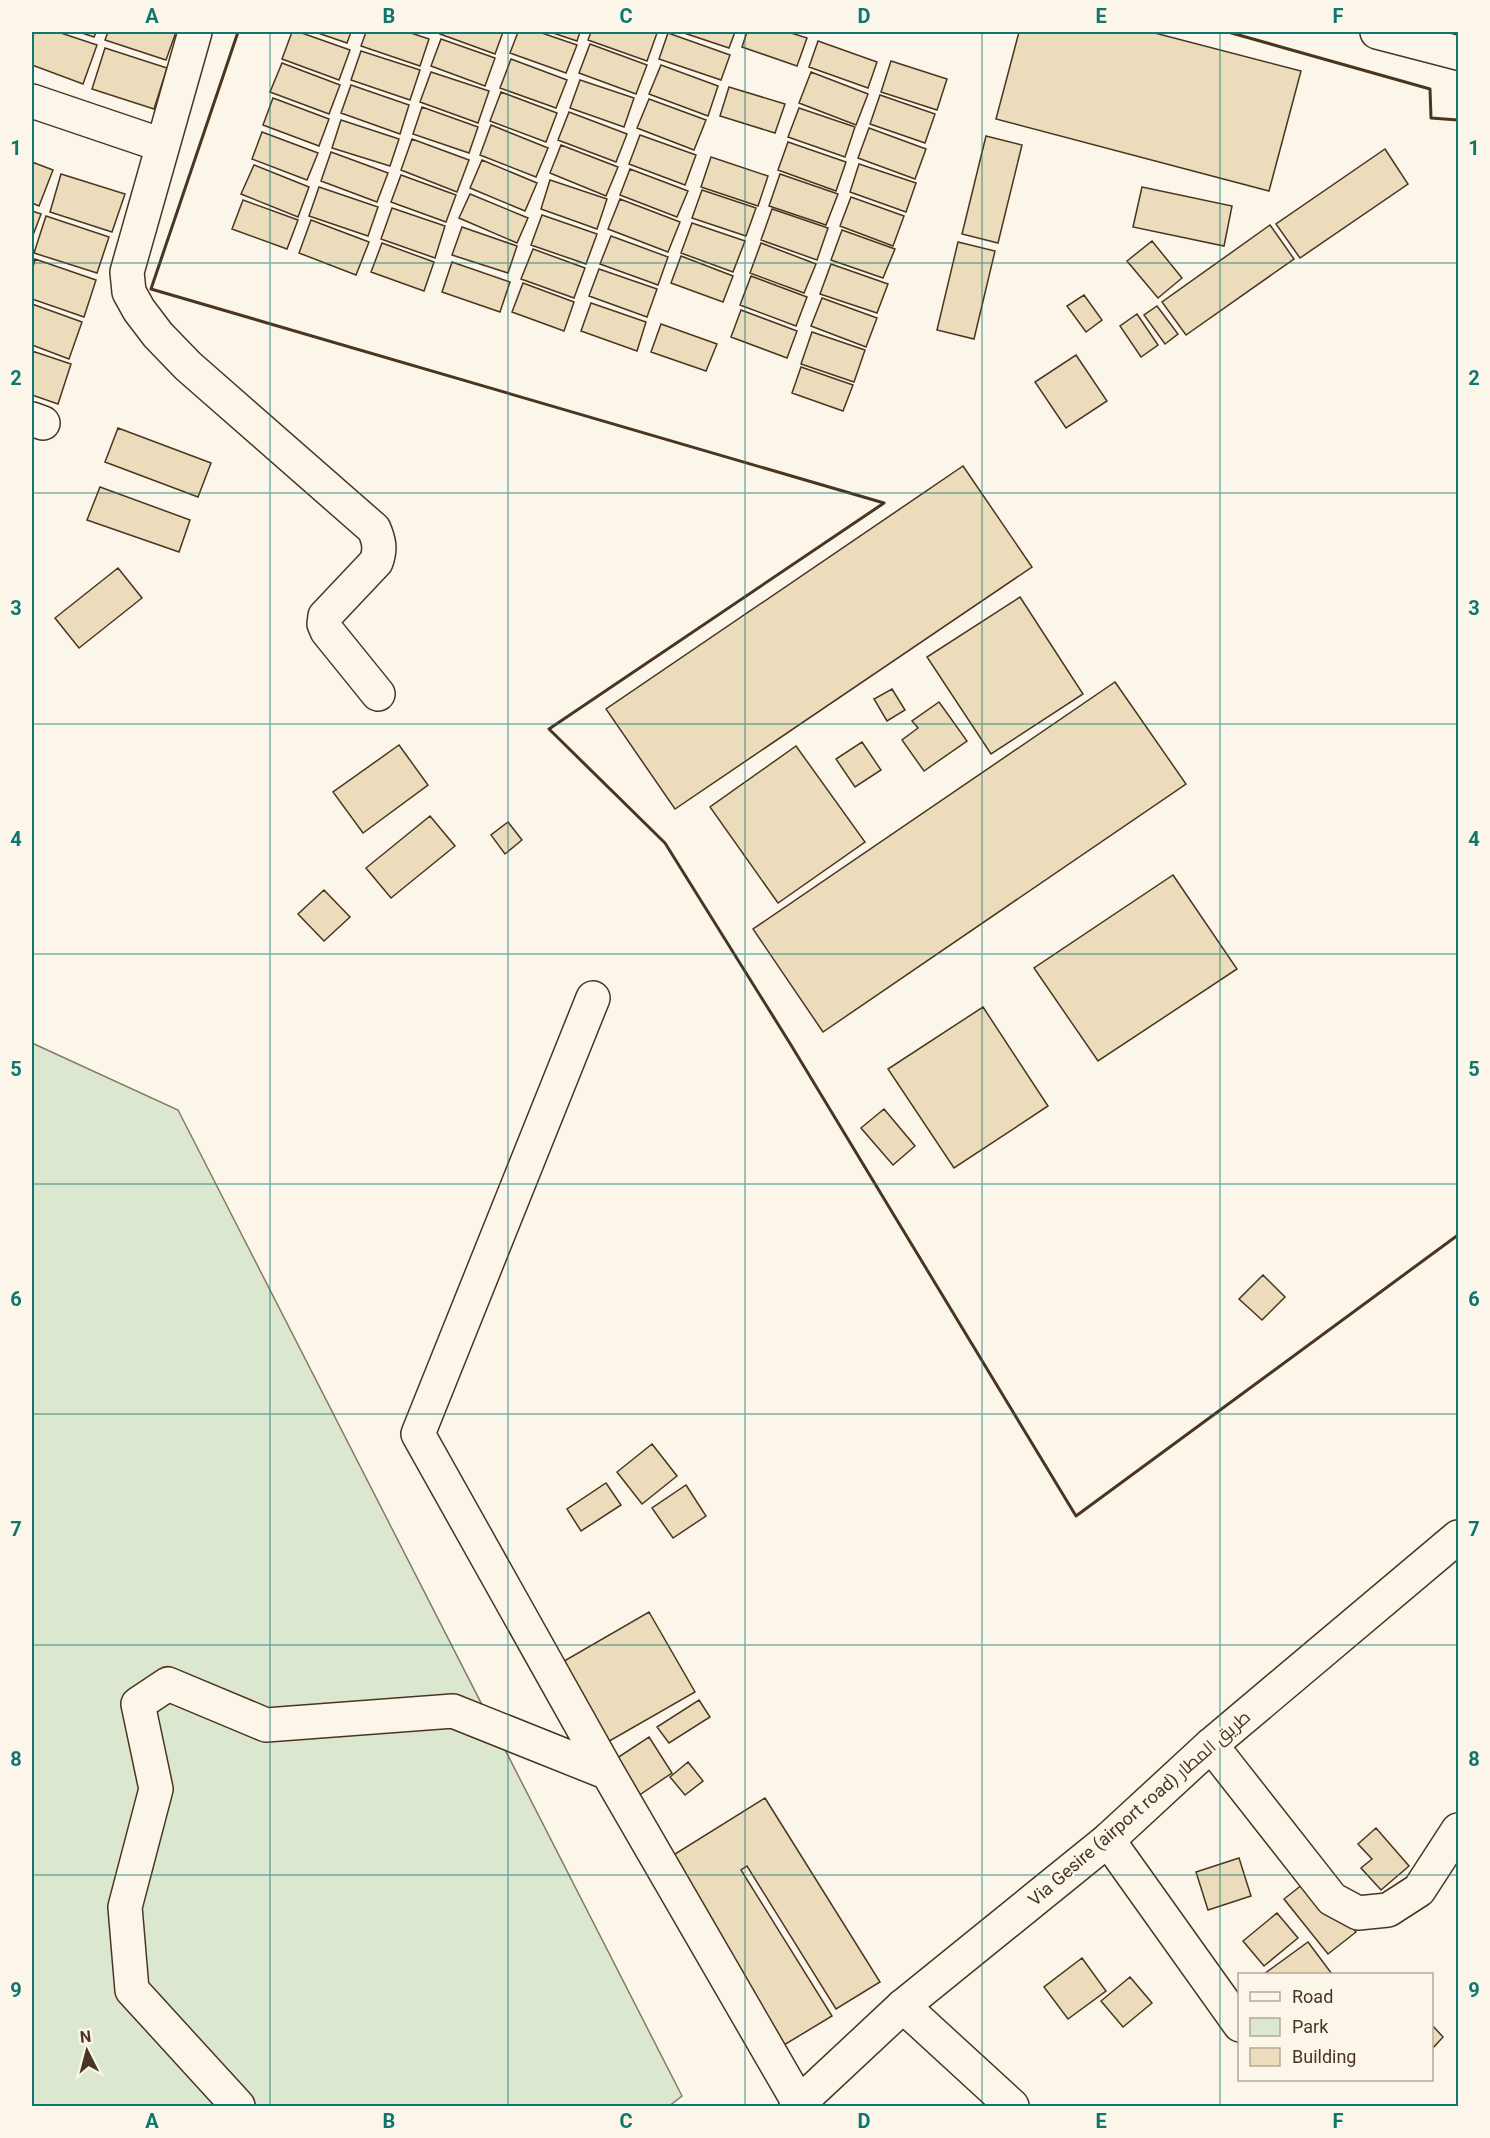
<svg xmlns="http://www.w3.org/2000/svg" width="1490" height="2138" font-family="Roboto,Cairo,sans-serif">
<style>
.green{fill:#dce7d0;stroke:#887966;stroke-width:1.5}
.building{fill:#ecdcbc;stroke:#4a3520;stroke-width:1.5}
.lines{fill:none;stroke-linecap:round;stroke-linejoin:round}
.minor-casing{stroke:#4a3520;stroke-width:36}
.major-casing{stroke:#4a3520;stroke-width:36}
.minor{stroke:#fbf6e9;stroke-width:33}
.major{stroke:#fbf6e9;stroke-width:33}
.wall{stroke:#4a3520;stroke-width:3}
.grid{fill:none;stroke:#0f766e;stroke-width:1.5;stroke-opacity:0.55}
.labels{text-anchor:middle;dominant-baseline:central;stroke-width:4.5;stroke-linejoin:round;paint-order:stroke}
.street-label{font-size:18px;fill:#4a3520;stroke:#fbf6e9}
.neatline{fill:none;stroke:#0f766e;stroke-width:2}
.grid-label{font-size:20px;text-anchor:middle;font-weight:bold;fill:#0f766e}
</style>
<rect width="100%" height="100%" fill="#fbf6e9"/>
<!-- green -->
<path class="green" d="M32,1043L178,1110L682,2096L669,2106H32Z"/>
<!-- building -->
<path class="building" d="M33,32H58L97,45L83,84L32,65Z
M79,32H96L94,37Z
M108,32H176L166,60L105,40Z
M292,32H299L350,50L339,80L282,59Z
M315,32H351L347,43Z
M366,32H408L429,39L420,66L361,46Z
M441,32H503L495,54L440,34Z
M518,32H539L577,45L566,73L510,53Z
M550,32H580L577,41Z
M591,32H654L657,33L647,61L588,40Z
M681,32H735L729,48Z
M747,32H788L807,38L797,66L742,47Z
M1019,32H1151L1301,71L1269,191L996,119Z
M668,33L730,55L721,80L659,59Z
M441,39L495,58L485,86L431,66Z
M818,41L877,62L868,88L809,67Z
M590,44L647,65L636,94L579,73Z
M105,48L167,68L154,109L92,89Z
M361,51L420,70L410,100L351,80Z
M511,59L567,80L556,108L500,88Z
M891,61L947,79L937,110L881,92Z
M282,63L340,85L329,114L270,92Z
M661,65L718,86L708,116L649,94Z
M431,72L489,91L478,123L420,102Z
M811,72L868,94L856,125L799,103Z
M580,80L634,98L624,127L570,108Z
M351,85L409,105L400,134L341,113Z
M729,87L785,104L775,133L720,116Z
M501,92L557,113L546,142L490,121Z
M880,95L935,114L925,143L870,124Z
M273,98L329,119L319,146L263,125Z
M649,99L706,120L694,150L637,128Z
M422,107L478,127L469,153L413,134Z
M799,108L855,127L845,157L788,137Z
M569,112L627,134L616,162L558,140Z
M341,120L399,139L390,166L332,148Z
M491,125L548,148L536,177L480,155Z
M869,128L926,149L915,179L858,158Z
M262,132L318,153L307,180L252,159Z
M640,135L696,155L685,185L629,164Z
M986,136L1022,145L998,243L962,234Z
M412,139L469,160L457,192L401,170Z
M788,142L846,162L836,191L778,170Z
M561,145L618,167L606,196L550,173Z
M1385,149L1408,184L1300,258L1276,224Z
M331,152L388,173L377,202L321,181Z
M711,157L768,176L758,206L701,187Z
M482,160L537,183L525,211L470,188Z
M32,162L53,170L39,206L32,203Z
M859,164L916,183L906,212L850,192Z
M254,165L309,187L298,217L241,194Z
M630,169L688,191L677,217L620,195Z
M61,174L125,194L112,232L50,212Z
M780,174L838,194L826,225L769,206Z
M401,175L456,195L446,222L391,202Z
M550,180L607,199L597,229L541,209Z
M319,187L378,207L368,236L309,216Z
M1142,187L1232,206L1224,246L1133,227Z
M702,190L756,208L746,236L692,218Z
M470,194L528,218L517,243L459,218Z
M851,197L904,216L893,246L840,226Z
M620,199L680,222L668,252L608,229Z
M243,200L298,220L287,249L232,229Z
M392,208L445,226L435,258L381,239Z
M772,209L828,228L817,260L761,240Z
M32,211L41,214L32,238Z
M542,215L597,234L586,264L531,245Z
M46,216L109,237L97,273L34,253Z
M311,220L369,242L356,275L299,253Z
M692,223L745,241L733,272L681,253Z
M1270,225L1294,259L1186,335L1162,302Z
M462,227L517,246L508,273L452,255Z
M842,230L895,249L883,278L831,260Z
M611,236L668,257L658,285L600,264Z
M1152,241L1182,278L1158,298L1127,261Z
M958,242L995,251L974,339L937,330Z
M382,243L434,262L424,291L371,272Z
M761,243L816,264L804,293L750,273Z
M533,249L585,268L574,298L521,279Z
M681,256L733,276L723,302L671,283Z
M35,259L96,280L84,317L32,299V271Z
M452,262L510,282L500,312L442,292Z
M831,264L888,284L877,313L820,294Z
M599,269L657,289L647,317L589,296Z
M751,276L807,297L796,326L740,305Z
M523,283L574,302L564,331L512,312Z
M1084,295L1102,320L1086,332L1067,306Z
M822,298L877,318L866,347L811,326Z
M591,303L646,322L637,351L581,331Z
M32,304L82,322L69,359L32,345Z
M1157,306L1178,334L1165,344L1144,315Z
M741,310L797,331L787,358L731,337Z
M1137,314L1158,345L1141,357L1120,326Z
M661,324L717,344L706,371L651,352Z
M812,332L865,350L854,382L801,364Z
M32,351L71,364L58,404L32,395Z
M1076,355L1107,401L1066,428L1035,382Z
M801,367L853,385L843,411L792,393Z
M118,428L211,463L198,497L105,462Z
M963,466L1032,567L675,809L606,709Z
M100,487L190,520L179,552L87,520Z
M118,568L142,598L79,648L55,618Z
M1020,597L1083,694L991,754L927,657Z
M1115,682L1186,784L823,1032L753,929Z
M892,689L905,710L887,721L874,699Z
M939,702L967,741L924,771L902,740L918,728L912,721Z
M862,742L881,770L855,787L836,759Z
M399,745L428,785L363,833L333,792Z
M796,746L865,842L778,903L710,807Z
M430,816L455,846L391,898L366,868Z
M508,822L522,840L505,854L491,835Z
M1173,875L1237,969L1098,1061L1034,968Z
M324,890L350,917L324,941L298,914Z
M983,1007L1048,1106L954,1168L888,1069Z
M884,1109L915,1146L893,1165L861,1128Z
M1263,1275L1285,1297L1262,1320L1239,1299Z
M652,1444L677,1476L642,1504L617,1472Z
M606,1483L621,1505L581,1531L567,1509Z
M686,1485L706,1516L673,1538L652,1508Z
M649,1612L695,1692L606,1743L559,1664Z
M699,1700L710,1717L669,1743L657,1727Z
M649,1737L672,1773L635,1798L611,1762Z
M688,1762L703,1781L685,1795L670,1777Z
M765,1798L880,1982L836,2009L747,1866L741,1870L832,2016L784,2045L667,1859Z
M1376,1828L1409,1866L1381,1890L1361,1868L1372,1859L1358,1844Z
M1239,1858L1251,1896L1208,1910L1196,1872Z
M1312,1877L1356,1932L1328,1954L1284,1899Z
M1277,1913L1298,1938L1264,1966L1243,1941Z
M1308,1942L1332,1974H1264Z
M1082,1958L1106,1991L1068,2019L1044,1987Z
M1130,1977L1152,2003L1123,2027L1101,2001Z
M1432,2025L1443,2037L1432,2049Z"/>
<g class="lines">
<!-- minor casing -->
<g class="minor-casing">
<path id="minor" d="M195,32L127,272L129,292L139,310L158,335L188,366L374,529C379,541 381,549 376,562L325,616L324,624L327,631L378,694
M1377,32L1458,53
M32,101L162,145
M32,419L43,423
M593,998L418,1434L608,1773L799,2103
M1211,1745L1332,1899L1358,1913L1388,1910L1419,1890L1458,1830
M1108,1840L1240,2025
M903,2006L1012,2106
M238,2106L132,1990L125,1907L156,1789L138,1704L168,1684L266,1725L453,1711L608,1773"/>
</g>
<!-- major casing -->
<g class="major-casing">
<path id="major" d="M796,2106L903,2006L1108,1840L1211,1745L1458,1537"/>
</g>
<!-- minor -->
<use href="#minor" class="minor"/>
<!-- major -->
<use href="#major" class="major"/>
<!-- wall -->
<path class="wall" d="M238,32L151,289L884,503L549,729L665,843L791,1045L1076,1516L1458,1235
M1228,32L1430,89L1431,118L1458,120"/>
</g>
<!-- grid -->
<path class="grid" d="M270,32V2106M508,32V2106M745,32V2106M982,32V2106M1220,32V2106M32,263H1458M32,493H1458M32,724H1458M32,954H1458M32,1184H1458M32,1414H1458M32,1645H1458M32,1875H1458"/>
<g class="labels">
<!-- street labels -->
<g class="street-label">
<text transform="translate(1139 1808) rotate(-41)">Via Gesire (airport road) طريق المطار</text>
</g>
</g>
<!-- border -->
<rect width="1490" height="2138" fill="none" stroke="#fbf6e9" stroke-width="66"/>
<!-- legend -->
<rect x="1238" y="1973" width="195" height="108" fill="#fbf6e9" stroke="#b4a999" stroke-width="1.5"/>
<rect x="1250" y="1992" width="30" height="9" fill="#fbf6e9" stroke="#b4a999" stroke-width="1.5"/>
<text x="1292" y="2003" font-size="18" fill="#4a3520">Road</text>
<rect x="1250" y="2018" width="30" height="18" fill="#dce7d0" stroke="#b4a999" stroke-width="1.5"/>
<text x="1292" y="2033" font-size="18" fill="#4a3520">Park</text>
<rect x="1250" y="2048" width="30" height="18" fill="#ecdcbc" stroke="#b4a999" stroke-width="1.5"/>
<text x="1292" y="2063" font-size="18" fill="#4a3520">Building</text>
<!-- north arrow -->
<g transform="translate(87 2051) rotate(354)" stroke="#fbf6e9" stroke-width="4.5" paint-order="stroke">
<path d="M0-4.5L10 22L0 15L-10 22Z" fill="#4a3520"/>
<text y="-9" font-size="16" font-weight="bold" text-anchor="middle" fill="#4a3520">N</text>
</g>
<rect x="33" y="33" width="1424" height="2072" class="neatline"/>
<g class="grid-label">
<text x="152" y="23">A</text>
<text x="389" y="23">B</text>
<text x="626" y="23">C</text>
<text x="864" y="23">D</text>
<text x="1101" y="23">E</text>
<text x="1338" y="23">F</text>
<text x="16" y="155">1</text>
<text x="1474" y="155">1</text>
<text x="16" y="385">2</text>
<text x="1474" y="385">2</text>
<text x="16" y="615">3</text>
<text x="1474" y="615">3</text>
<text x="16" y="846">4</text>
<text x="1474" y="846">4</text>
<text x="16" y="1076">5</text>
<text x="1474" y="1076">5</text>
<text x="16" y="1306">6</text>
<text x="1474" y="1306">6</text>
<text x="16" y="1536">7</text>
<text x="1474" y="1536">7</text>
<text x="16" y="1766">8</text>
<text x="1474" y="1766">8</text>
<text x="16" y="1997">9</text>
<text x="1474" y="1997">9</text>
<text x="152" y="2128">A</text>
<text x="389" y="2128">B</text>
<text x="626" y="2128">C</text>
<text x="864" y="2128">D</text>
<text x="1101" y="2128">E</text>
<text x="1338" y="2128">F</text>
</g>
</svg>
